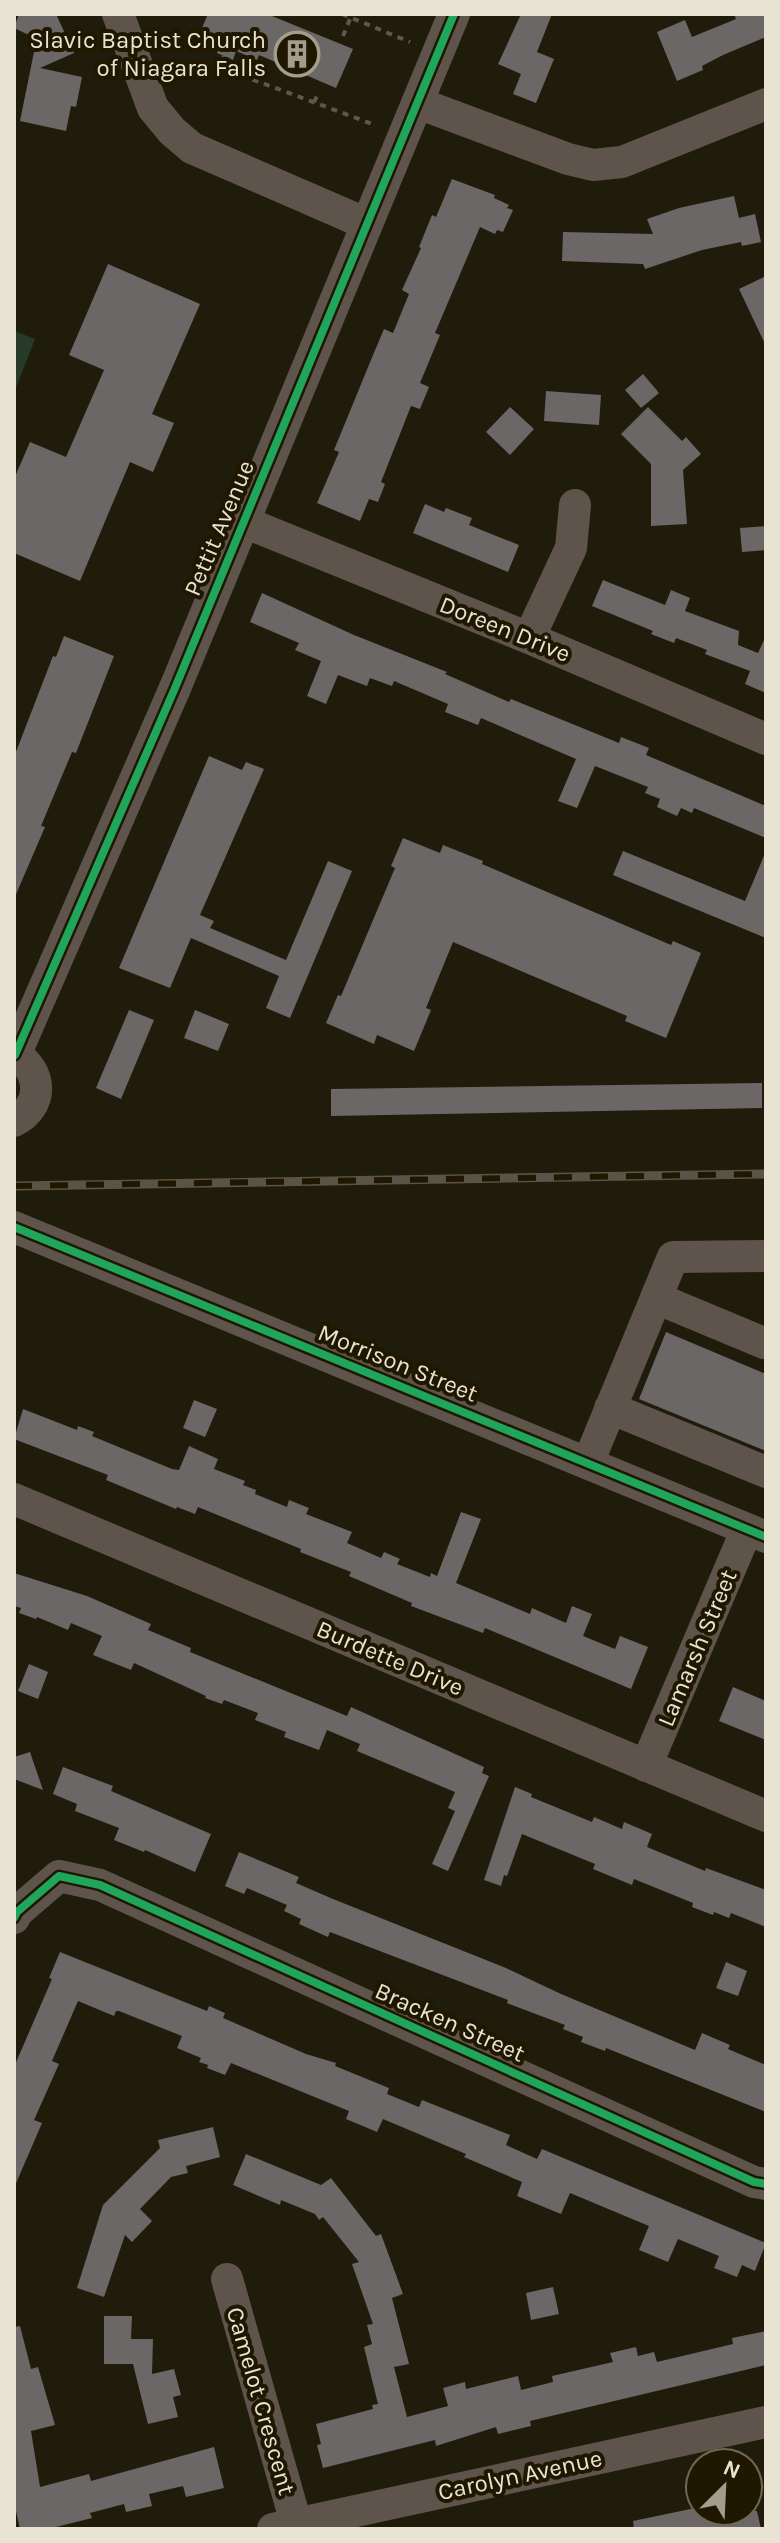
<svg xmlns="http://www.w3.org/2000/svg" width="780" height="2543" font-family="Karla,sans-serif">
<style>
.green{fill:#273928}
.building{fill:#6a6766}
.lines{fill:none;stroke-linecap:round;stroke-linejoin:round}
.path{stroke:#5e584c;stroke-width:4;stroke-dasharray:6 6;stroke-linecap:butt}
.minor{stroke:#5f544b;stroke-width:32}
.rail-casing{stroke:#5a5347;stroke-width:9}
.rail{stroke:#1f1700;stroke-width:6;stroke-dasharray:18;stroke-linecap:butt}
.cycleway-casing{stroke:#1f1700;stroke-width:13}
.cycleway{stroke:#20a55d;stroke-width:8}
.labels{text-anchor:middle;dominant-baseline:central;stroke-width:8;stroke-linejoin:round;paint-order:stroke}
.poi-label{font-size:24px;fill:#e8e3d2;stroke:#1f1700;text-anchor:end}
.street-label{font-size:24px;fill:#e8e3d2;stroke:#1f1700}
</style>
<rect width="100%" height="100%" fill="#201c0b"/>
<!-- green -->
<path class="green" d="M14,331L35,339L14,393Z"/>
<!-- building -->
<path class="building" d="M19,14H56L74,53L40,68L82,77L76,107L71,106L66,131L20,121L35,47L31,36L14,28Z
M208,14H267L353,49L336,88L259,55L257,60L236,51L233,60L217,53L221,44L199,35Z
M521,14H552L537,52L554,59L536,103L513,94L521,74L498,64Z
M734,14H766V37L723,55L702,66L703,70L677,81L657,32L685,20L692,37L736,19Z
M452,179L495,195L494,198L509,205L507,208L513,210L503,232L497,230L495,234L480,227L435,333L440,335L420,383L429,387L420,409L411,406L381,482L385,484L378,502L369,499L360,521L317,503L339,452L334,450L373,355L384,329L393,333L409,294L402,290L421,248L419,247L432,215L436,217Z
M734,196L739,218L755,214L761,242L742,246L741,242L702,250L645,269L643,264L562,261L563,232L653,234L647,219L679,208Z
M108,264L200,304L152,414L174,423L153,472L130,462L80,581L14,553V479L30,442L66,457L104,370L69,355Z
M766,276V346L739,289Z
M643,374L659,393L641,408L625,390Z
M546,391L601,395L599,425L544,421Z
M510,407L534,429L510,455L486,432Z
M648,407L682,441L686,437L701,454L683,470L687,524L651,526V464L621,434Z
M425,504L444,512L446,508L472,518L469,525L519,545L508,572L413,533Z
M766,526V550L742,552L740,528Z
M603,580L665,605L671,590L690,598L685,611L739,631L738,645L758,653L766,636V693L745,684L750,671L705,654L707,650L676,638L674,643L651,634L653,631L592,606Z
M262,593L354,635L447,672L445,674L509,702L511,699L619,743L621,737L649,748L646,755L766,806V838L694,808L692,813L681,808L677,816L657,807L660,799L645,793L648,787L595,766L577,808L558,801L576,759L481,718L478,725L445,712L448,704L394,681L392,686L370,678L367,686L338,675L326,704L307,696L321,661L295,650L299,643L250,622Z
M64,636L114,656L76,753L72,752L41,826L45,827L14,899V757L53,656L56,657Z
M209,756L242,770L246,762L264,769L200,915L214,921L210,928L286,960L328,861L352,871L290,1018L266,1008L279,976L191,938L170,988L119,968Z
M403,838L440,853L443,845L483,861L482,864L671,945L673,941L701,953L666,1038L625,1021L627,1016L453,942L426,1008L431,1010L414,1051L377,1035L374,1044L326,1023L338,995L341,996L395,868L391,866Z
M623,851L745,901L766,851V938L613,875Z
M129,1010L154,1020L121,1099L96,1088Z
M195,1010L229,1024L218,1051L184,1038Z
M762,1083V1108L331,1116V1089Z
M666,1332L766,1374V1451L639,1399Z
M194,1400L217,1409L205,1437L183,1428Z
M23,1409L77,1430L78,1426L94,1432L92,1436L172,1469L179,1470L189,1446L218,1459L214,1469L245,1481L243,1485L256,1490L255,1494L287,1507L289,1500L309,1508L306,1514L352,1532L347,1543L381,1558L384,1552L400,1559L397,1564L430,1577L431,1573L437,1576L461,1512L481,1519L456,1583L530,1614L532,1608L566,1623L572,1606L592,1614L583,1636L615,1649L620,1636L648,1647L631,1689L485,1628L483,1633L411,1606L412,1603L349,1576L351,1572L300,1552L301,1549L198,1507L195,1514L177,1507L176,1509L106,1480L108,1475L14,1439Z
M14,1573L87,1596L151,1624L148,1630L191,1648L190,1652L347,1716L351,1707L484,1767L482,1773L489,1776L448,1871L432,1864L455,1811L448,1808L455,1792L357,1751L360,1744L327,1730L319,1750L284,1737L286,1732L255,1720L258,1713L224,1700L222,1704L205,1698L206,1696L134,1663L131,1670L93,1655L102,1636L71,1623L68,1630L37,1617L36,1619L19,1613L21,1608L14,1606Z
M29,1664L48,1672L38,1699L18,1691Z
M733,1687L766,1701V1740L719,1721Z
M30,1752L43,1790L14,1779V1757Z
M63,1767L113,1786L111,1791L211,1834L195,1872L145,1850L144,1852L114,1840L119,1828L75,1811L77,1804L53,1794Z
M515,1787L532,1794L531,1797L592,1822L594,1817L622,1829L624,1822L652,1834L647,1847L705,1871L706,1868L766,1890V1927L731,1913L729,1918L714,1912L713,1915L692,1907L693,1903L634,1879L632,1885L593,1869L595,1864L522,1834L507,1876L504,1875L501,1886L484,1880Z
M239,1852L299,1877L296,1883L333,1899L506,1968L561,1994L695,2050L702,2033L730,2045L728,2049L766,2065V2112L606,2048L605,2051L581,2042L583,2037L563,2029L565,2025L507,2003L508,2000L330,1932L328,1937L299,1924L301,1919L284,1911L287,1905L247,1888L244,1894L225,1886Z
M60,1952L207,2011L209,2006L225,2013L223,2018L306,2054L336,2063L335,2066L389,2088L387,2094L419,2107L422,2100L510,2135L506,2145L537,2159L542,2149L766,2243L755,2271L742,2265L737,2277L714,2268L719,2256L678,2239L668,2262L639,2250L649,2226L570,2193L561,2214L517,2196L522,2182L464,2157L466,2154L383,2119L377,2132L346,2119L349,2111L231,2063L225,2075L207,2068L208,2065L199,2062L201,2058L177,2048L182,2036L119,2011H116L114,2016L78,2001L52,2061L59,2064L34,2120L42,2123L14,2188V2067L52,1979L49,1978Z
M726,1962L747,1971L738,1996L716,1988Z
M213,2127L220,2157L186,2166L188,2173L171,2177L140,2209L152,2221L132,2242L125,2235L104,2297L77,2288L103,2205L160,2148L158,2140Z
M246,2154L321,2185L331,2178L376,2236L381,2234L403,2294L392,2298L409,2364L394,2367L407,2417L448,2406L443,2388L465,2382L466,2389L518,2376L521,2390L553,2382L552,2376L613,2362L610,2353L636,2347L638,2356L654,2352L657,2362L733,2344L732,2338L766,2331V2365L530,2421L531,2426L498,2434L496,2427L436,2446L435,2440L323,2468L317,2445L321,2444L316,2424L373,2409L372,2405L378,2404L364,2347L372,2344L367,2325L373,2324L352,2264L359,2262L323,2217L319,2220L315,2214L281,2200L280,2205L233,2185Z
M553,2287L559,2314L531,2320L526,2293Z
M104,2316H132L131,2339H153L152,2374L174,2369L181,2395L173,2397L178,2417L148,2424L133,2364H104Z
M20,2326L31,2369L38,2367L55,2425L31,2431L40,2487L89,2474L91,2481L214,2447L224,2488L186,2497L183,2486L149,2494L152,2506L126,2512L124,2504L90,2513L92,2518L48,2529H20L14,2502V2327Z
M700,2507V2511H757L761,2529H634L633,2521Z"/>
<g class="lines">
<!-- path -->
<path class="path" d="M342,14L410,42
M343,36L350,19
M224,56L219,67L375,125
M314,102L319,92"/>
<!-- minor -->
<path class="minor" d="M118,14L153,108L172,131L192,148L367,224
M418,103L568,159L593,165L622,162L766,104
M244,522L529,638L766,739
M529,638L571,548L575,505
M14,1054C43,1071 44,1106 14,1121
M15,1055L175,688L454,14
M14,1227L766,1537
M656,1298L673,1257L766,1256
M610,1408L766,1472
M588,1463L656,1298L764,1343
M14,1499L766,1816
M646,1766L747,1529
M14,1918L17,1912L59,1876L100,1885L754,2182L766,2184
M227,2279L296,2523
M273,2529L766,2422"/>
<!-- rail casing -->
<g class="rail-casing">
<path id="rail" d="M14,1186L766,1174"/>
</g>
<!-- rail -->
<use href="#rail" class="rail"/>
<!-- cycleway casing -->
<g class="cycleway-casing">
<path id="cycleway" d="M15,1055L175,688L454,14
M14,1227L766,1537
M14,1918L17,1912L59,1876L100,1885L754,2182L766,2184"/>
</g>
<!-- cycleway -->
<use href="#cycleway" class="cycleway"/>
</g>
<!-- icons -->
<defs>
<g id="building-ring" transform="scale(2.3)"><circle r="9.5" fill="#1f1700" stroke="#a29d8c" stroke-width="1.5"/><path d="M-4-6H4V6H1V3H-1V6H-4ZM-2.5-4.3h1.7v1.8h-1.7ZM.8-4.3h1.7v1.8H.8ZM-2.5-1h1.7V.8h-1.7ZM.8-1h1.7V.8H.8Z" fill="#a29d8c"/></g>
</defs>
<g fill-rule="evenodd">
<use href="#building-ring" x="297" y="54"/>
</g>
<g class="labels">
<!-- poi labels -->
<g class="poi-label">
<text x="266" y="40">Slavic Baptist Church<tspan x="266" dy="28">of Niagara Falls</tspan></text>
</g>
<!-- street labels -->
<g class="street-label">
<text transform="translate(219 528) rotate(-67)">Pettit Avenue</text>
<text transform="translate(505 629) rotate(22)">Doreen Drive</text>
<text transform="translate(398 1363) rotate(22)">Morrison Street</text>
<text transform="translate(697 1648) rotate(-67)">Lamarsh Street</text>
<text transform="translate(390 1658) rotate(23)">Burdette Drive</text>
<text transform="translate(450 2022) rotate(24)">Bracken Street</text>
<text transform="translate(261 2401) rotate(74)">Camelot Crescent</text>
<text transform="translate(520 2475) rotate(-12)">Carolyn Avenue</text>
</g>
</g>
<!-- border -->
<rect width="780" height="2543" fill="none" stroke="#e8e3d2" stroke-width="32"/>
<!-- north arrow -->
<g transform="translate(724 2487) rotate(24)"><circle r="38" fill="#1f1700" stroke="#6f6954" stroke-width="2"/>
<path d="M0-6L14 30L0 20L-14 30Z" fill="#a29d8c"/>
<text y="-12" font-size="22" font-weight="bold" text-anchor="middle" fill="#e8e3d2">N</text>
</g>
</svg>
